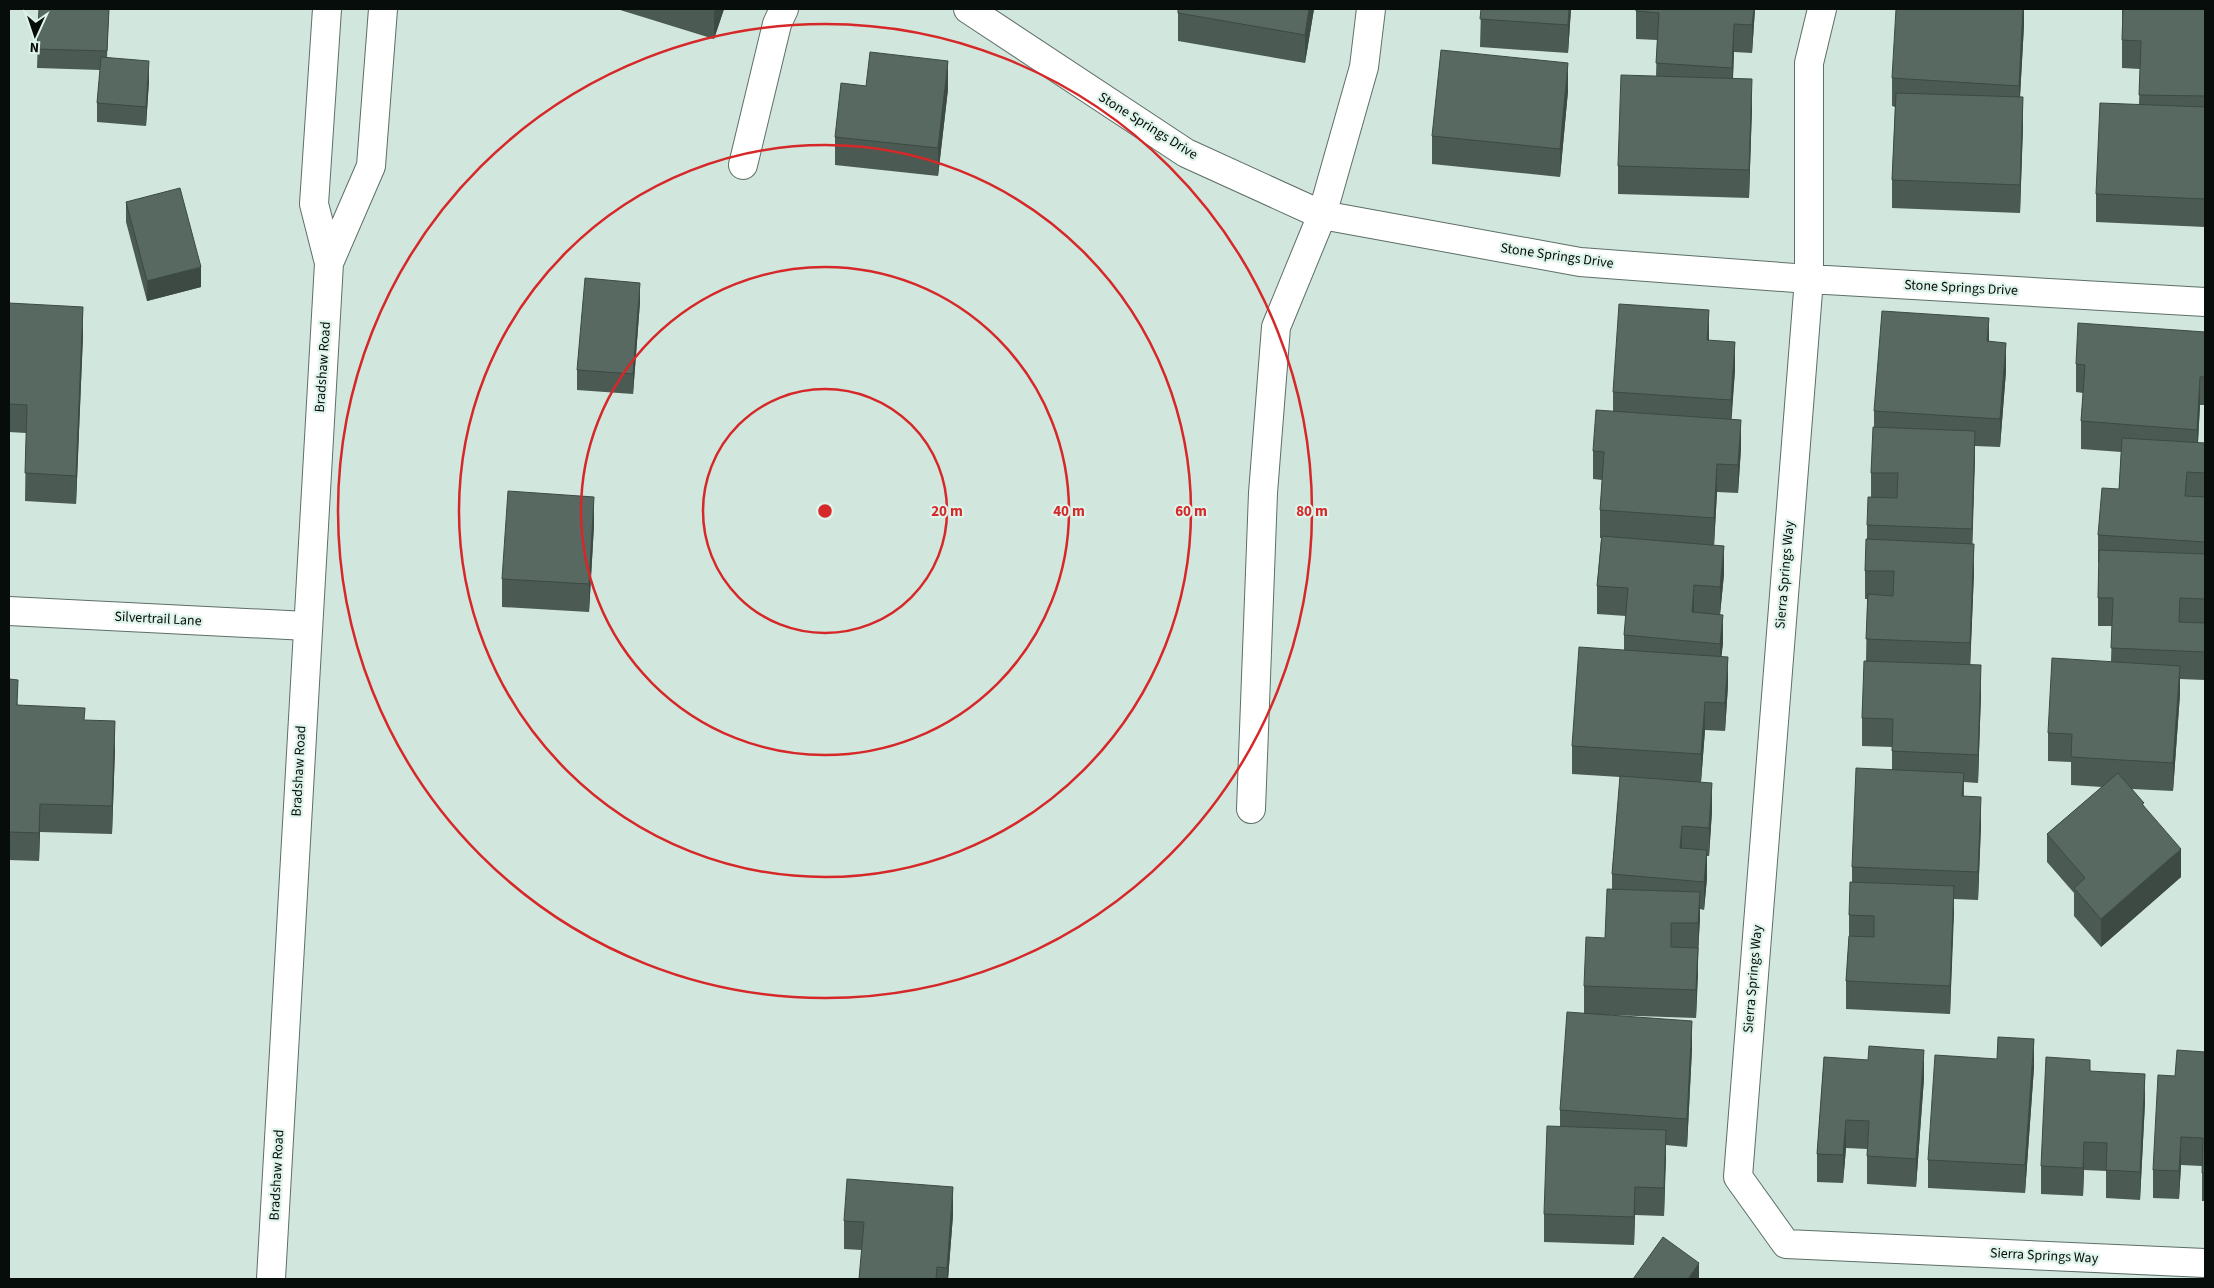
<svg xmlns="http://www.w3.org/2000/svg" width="2214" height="1288" font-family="'Source Sans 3',sans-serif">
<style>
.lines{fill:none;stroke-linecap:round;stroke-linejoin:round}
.minor-casing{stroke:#5d6f67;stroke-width:30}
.major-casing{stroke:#5d6f67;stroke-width:30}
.minor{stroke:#fff;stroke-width:28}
.major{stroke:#fff;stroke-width:28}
.wall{fill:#4b5a53}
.shaded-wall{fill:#3d4a44}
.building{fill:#576961;stroke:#3d4a44}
.ring{fill:none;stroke:#d62828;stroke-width:2.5}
.labels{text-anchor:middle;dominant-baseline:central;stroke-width:4.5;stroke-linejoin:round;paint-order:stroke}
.street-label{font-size:14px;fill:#070d0a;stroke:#def3ea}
.centre{fill:#d62828;stroke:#def3ea;stroke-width:2.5}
.ring-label{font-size:15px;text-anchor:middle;font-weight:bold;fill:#d62828;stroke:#def3ea;stroke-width:4.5;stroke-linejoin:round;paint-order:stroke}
</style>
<rect width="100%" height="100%" fill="#d1e6dd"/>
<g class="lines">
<!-- minor casing -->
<g class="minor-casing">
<path id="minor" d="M968,9L1186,153L1322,215L1580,262L1809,279L2205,302
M1822,9L1809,63V279L1738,1177L1786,1244L2205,1263
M743,165L777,24L784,9
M9,611L307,626
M1251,809L1263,493L1276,327L1322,215L1364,67L1371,9"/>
</g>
<!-- major casing -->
<g class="major-casing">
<path id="major" d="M329,263L371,166L383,9
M271,1279L329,263L314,204L327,9"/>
</g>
<!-- minor -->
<use href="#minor" class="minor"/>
<!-- major -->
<use href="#major" class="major"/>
</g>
<!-- wall -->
<path class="wall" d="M39,9H109L107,58L149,81L146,126L97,122V103L100,70L37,68Z
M617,9H724L714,39Z
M1178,9H1314L1305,63L1178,41Z
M1481,9H1571L1568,53L1480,47Z
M1636,9H1755L1752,53L1734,52L1733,79L1752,107L1749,198L1618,194V166L1656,76L1657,40L1636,39Z
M2024,9V25L2020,97L2023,125L2020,213L1892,208V180L1895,107L1892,106V78Z
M2122,9H2205V227L2096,222V194L2139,104L2140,69L2122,68Z
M866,86L948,89L938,176L835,165V137Z
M1568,91L1560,177L1432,164V136Z
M126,202L201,287L147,301L126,222Z
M640,302L633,394L577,390V370Z
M9,303L83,335L76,504L25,501L26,433L9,432Z
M2205,332V405H2200L2198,443H2205V680L2180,679V694L2173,791L2132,789L2144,806L2181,877L2101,947L2074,916V893L2047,862V834L2102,787L2071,785V762L2048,761V733L2111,661L2112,626H2098V598L2099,563H2098V535L2119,489L2121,452L2081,449V421L2083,393L2076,392V364Z
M1709,340L1735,370L1731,419L1741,448L1738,493L1717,492L1714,545L1724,574L1720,614L1723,643L1721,656L1728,685L1725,731L1705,730L1701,782L1712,811L1709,856H1707V878L1704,910L1700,909L1696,1018L1608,1015L1692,1049L1687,1147L1666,1145L1664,1216L1635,1215L1634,1245L1544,1242V1214L1560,1127V1110L1584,1013V986L1605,938L1612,889V874L1620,777L1572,774V746L1624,650V635L1626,616L1597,614V586L1601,538H1600V510L1602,480L1593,479V451L1613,411V392Z
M1989,341L2006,371L2000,447L1975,446L1972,544L1974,572L1970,665L1981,693L1978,783L1964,782V797L1981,825L1978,900L1954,899L1950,1014L1846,1009V981L1849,936V915L1852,882V867L1892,770V747L1862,746V718L1866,661L1867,599H1865V571L1867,539V525L1871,497V473L1874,427V411Z
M594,525L589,612L502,607V579Z
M9,679L18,705L85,720L115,749L112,834L40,832L39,861L9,860Z
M2205,1052V1201H2202V1166L2181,1165L2179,1199L2153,1198V1170L2175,1076Z
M1824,1057L1924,1078L1916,1187L1867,1184V1149L1846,1148L1843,1183L1817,1182V1154Z
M1997,1059L2034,1067L2025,1193L1928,1188V1160Z
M2090,1071L2145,1102L2140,1200L2106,1198V1171L2084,1170L2083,1196L2041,1194V1166Z
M953,1215L948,1279H859L862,1250L844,1249V1221Z"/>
<!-- shaded-wall -->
<path class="shaded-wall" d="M715,9H724L714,39V11Z
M1309,9H1314L1305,63V35Z
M1569,9H1571L1568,53V25Z
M1754,9H1755L1752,53V25Z
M2023,9H2024V25L2019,114V86Z
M1734,24V52L1732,96V68Z
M149,61V81L146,126V107Z
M948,61V89L938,176V148Z
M1568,63V91L1560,177V149Z
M1752,79V107L1749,198V170Z
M2023,97V125L2020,213V185Z
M201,267V287L147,301V281Z
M640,283V302L633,394V374Z
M83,307V335L76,504V476Z
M1709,310V339L1707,368V340Z
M1989,318V346L1987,341Z
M1735,342V370L1731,428V400Z
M2006,343V371L2000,447V419Z
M2200,377V405L2197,458V430Z
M1741,420V448L1738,493V465Z
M1975,431V459L1972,557V529Z
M1717,464V492L1714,546V518Z
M594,497V525L589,612V584Z
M1974,544V572L1970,671V643Z
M1724,546V574L1720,615V587Z
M1694,585V613L1692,612Z
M1723,615V643L1720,672V644Z
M1728,657V685L1725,731V703Z
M1981,665V693L1978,783V755Z
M2180,666V694L2173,791V763Z
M1705,702V730L1701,782V754Z
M115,721V749L112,834V806Z
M1712,783V811L1709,856V828Z
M1981,797V825L1978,900V872Z
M40,804V832L39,861V833Z
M1682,826V854L1680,848Z
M2181,849V877L2101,947V919Z
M1707,850V878L1704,910V882Z
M1954,886V914L1950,1014V986Z
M1700,892V920L1698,951V923Z
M1698,948V976L1696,1018V990Z
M1692,1021V1049L1687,1147V1119Z
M2034,1039V1067L2025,1193V1165Z
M1924,1050V1078L1916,1187V1159Z
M2145,1074V1102L2140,1200V1172Z
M1846,1120V1148L1843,1183V1155Z
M1666,1130V1158L1664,1216V1188Z
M2181,1137V1165L2179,1199V1171Z
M2084,1142V1170L2083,1196V1168Z
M953,1187V1215L948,1279H947V1268Z
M1635,1187V1215L1634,1245V1217Z
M1699,1263V1279H1688Z"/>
<!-- building -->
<path class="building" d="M39,9H109L107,51L37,49Z
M1178,9H1309L1305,35L1178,13Z
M1481,9H1569L1568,25L1480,19Z
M1636,9H1754L1752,25L1734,24L1732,68L1656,63L1659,13L1636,11Z
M1896,9H2023L2019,86L1892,78Z
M2123,9H2205V96L2139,95L2141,41L2122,40Z
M1441,50L1568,63L1560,149L1432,136Z
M870,52L948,61L938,148L835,137L841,83L866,86Z
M101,57L149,61L146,107L97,103Z
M1621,75L1752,79L1749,170L1618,166Z
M1896,93L2023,97L2020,185L1892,180Z
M2100,103L2205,107V199L2096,194Z
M180,188L201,267L147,281L126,202Z
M585,278L640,283L633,374L577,370Z
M9,303L83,307L76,476L25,473L27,405L9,404Z
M1619,304L1709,310L1707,340L1735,342L1731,400L1613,392Z
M1882,311L1989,318L1987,341L2006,343L2000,419L1874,411Z
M2078,323L2205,332V377H2200L2197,430L2081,421L2085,365L2076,364Z
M1596,410L1741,420L1738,465L1717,464L1714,518L1600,510L1604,452L1593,451Z
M1873,427L1975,431L1972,529L1867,525L1868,497L1897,498L1898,473H1871Z
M2122,438L2205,443V473L2187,472L2185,496L2205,497V542L2098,535L2102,488L2119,489Z
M508,491L594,497L589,584L502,579Z
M1602,536L1724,546L1720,587L1694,585L1692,612L1723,615L1720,644L1624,635L1628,588L1597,586Z
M1866,539L1974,544L1970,643L1866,639L1868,594L1893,596L1894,571H1865Z
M2099,550L2205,554V599L2180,598L2179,622L2205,623V652L2111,648L2113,598H2098Z
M1579,647L1728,657L1725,703L1705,702L1701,754L1572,746Z
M2052,658L2180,666L2173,763L2071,757L2072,734L2048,733Z
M1864,661L1981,665L1978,755L1892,751L1893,719L1862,718Z
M9,679L18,680L17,705L85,708L84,720L115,721L112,806L40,804L39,833L9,832Z
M1856,768L1964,773L1962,796L1981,797L1978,872L1852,867Z
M2118,773L2144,803L2142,804L2181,849L2101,919L2074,888L2085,878L2047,834Z
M1620,776L1712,783L1709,828L1682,826L1680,848L1707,850L1704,882L1612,874Z
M1850,882L1954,886L1950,986L1846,981L1849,936L1874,937V916L1849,915Z
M1607,889L1700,892L1698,923H1671V947L1698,948L1696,990L1584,986L1586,937L1605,938Z
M1567,1012L1692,1021L1687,1119L1560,1110Z
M1998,1037L2034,1039L2025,1165L1928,1160L1935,1055L1997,1059Z
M1869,1046L1924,1050L1916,1159L1867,1156L1869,1121L1846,1120L1843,1155L1817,1154L1824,1057L1868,1060Z
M2177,1050L2205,1052V1173H2202L2203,1138L2181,1137L2179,1171L2153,1170L2158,1075L2175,1076Z
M2046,1057L2090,1060V1071L2145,1074L2140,1172L2106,1170L2107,1143L2084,1142L2083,1168L2041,1166Z
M1547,1126L1666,1130L1664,1188L1635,1187L1634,1217L1544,1214Z
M847,1179L953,1187L947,1268L937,1267L936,1279H859L864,1222L844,1221Z
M1663,1237L1699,1263L1688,1279H1633Z"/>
<!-- distance rings -->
<g class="ring">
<circle cx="825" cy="511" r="122"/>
<circle cx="825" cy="511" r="244"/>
<circle cx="825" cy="511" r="366"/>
<circle cx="825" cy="511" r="487"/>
</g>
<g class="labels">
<!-- street labels -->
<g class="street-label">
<text transform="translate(1148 126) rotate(32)">Stone Springs Drive</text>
<text transform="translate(1557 256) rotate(8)">Stone Springs Drive</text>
<text transform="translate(1961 288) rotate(3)">Stone Springs Drive</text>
<text transform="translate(323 367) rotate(-86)">Bradshaw Road</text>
<text transform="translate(1785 575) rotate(-85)">Sierra Springs Way</text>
<text transform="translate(158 619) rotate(3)">Silvertrail Lane</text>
<text transform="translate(299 771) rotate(-87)">Bradshaw Road</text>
<text transform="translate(1753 979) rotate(-85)">Sierra Springs Way</text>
<text transform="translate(277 1175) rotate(-87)">Bradshaw Road</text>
<text transform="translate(2044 1256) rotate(3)">Sierra Springs Way</text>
</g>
</g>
<circle cx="825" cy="511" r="8" class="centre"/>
<g class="ring-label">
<text x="947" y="516">20 m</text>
<text x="1069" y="516">40 m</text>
<text x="1191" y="516">60 m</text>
<text x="1312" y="516">80 m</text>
</g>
<!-- border -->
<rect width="2214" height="1288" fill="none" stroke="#070d0a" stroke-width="20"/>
<!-- north arrow -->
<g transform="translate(35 35) rotate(183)" stroke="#def3ea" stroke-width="4" paint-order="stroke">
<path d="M0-4L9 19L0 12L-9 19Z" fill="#070d0a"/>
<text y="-8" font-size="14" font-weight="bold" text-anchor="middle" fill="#070d0a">N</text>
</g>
</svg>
